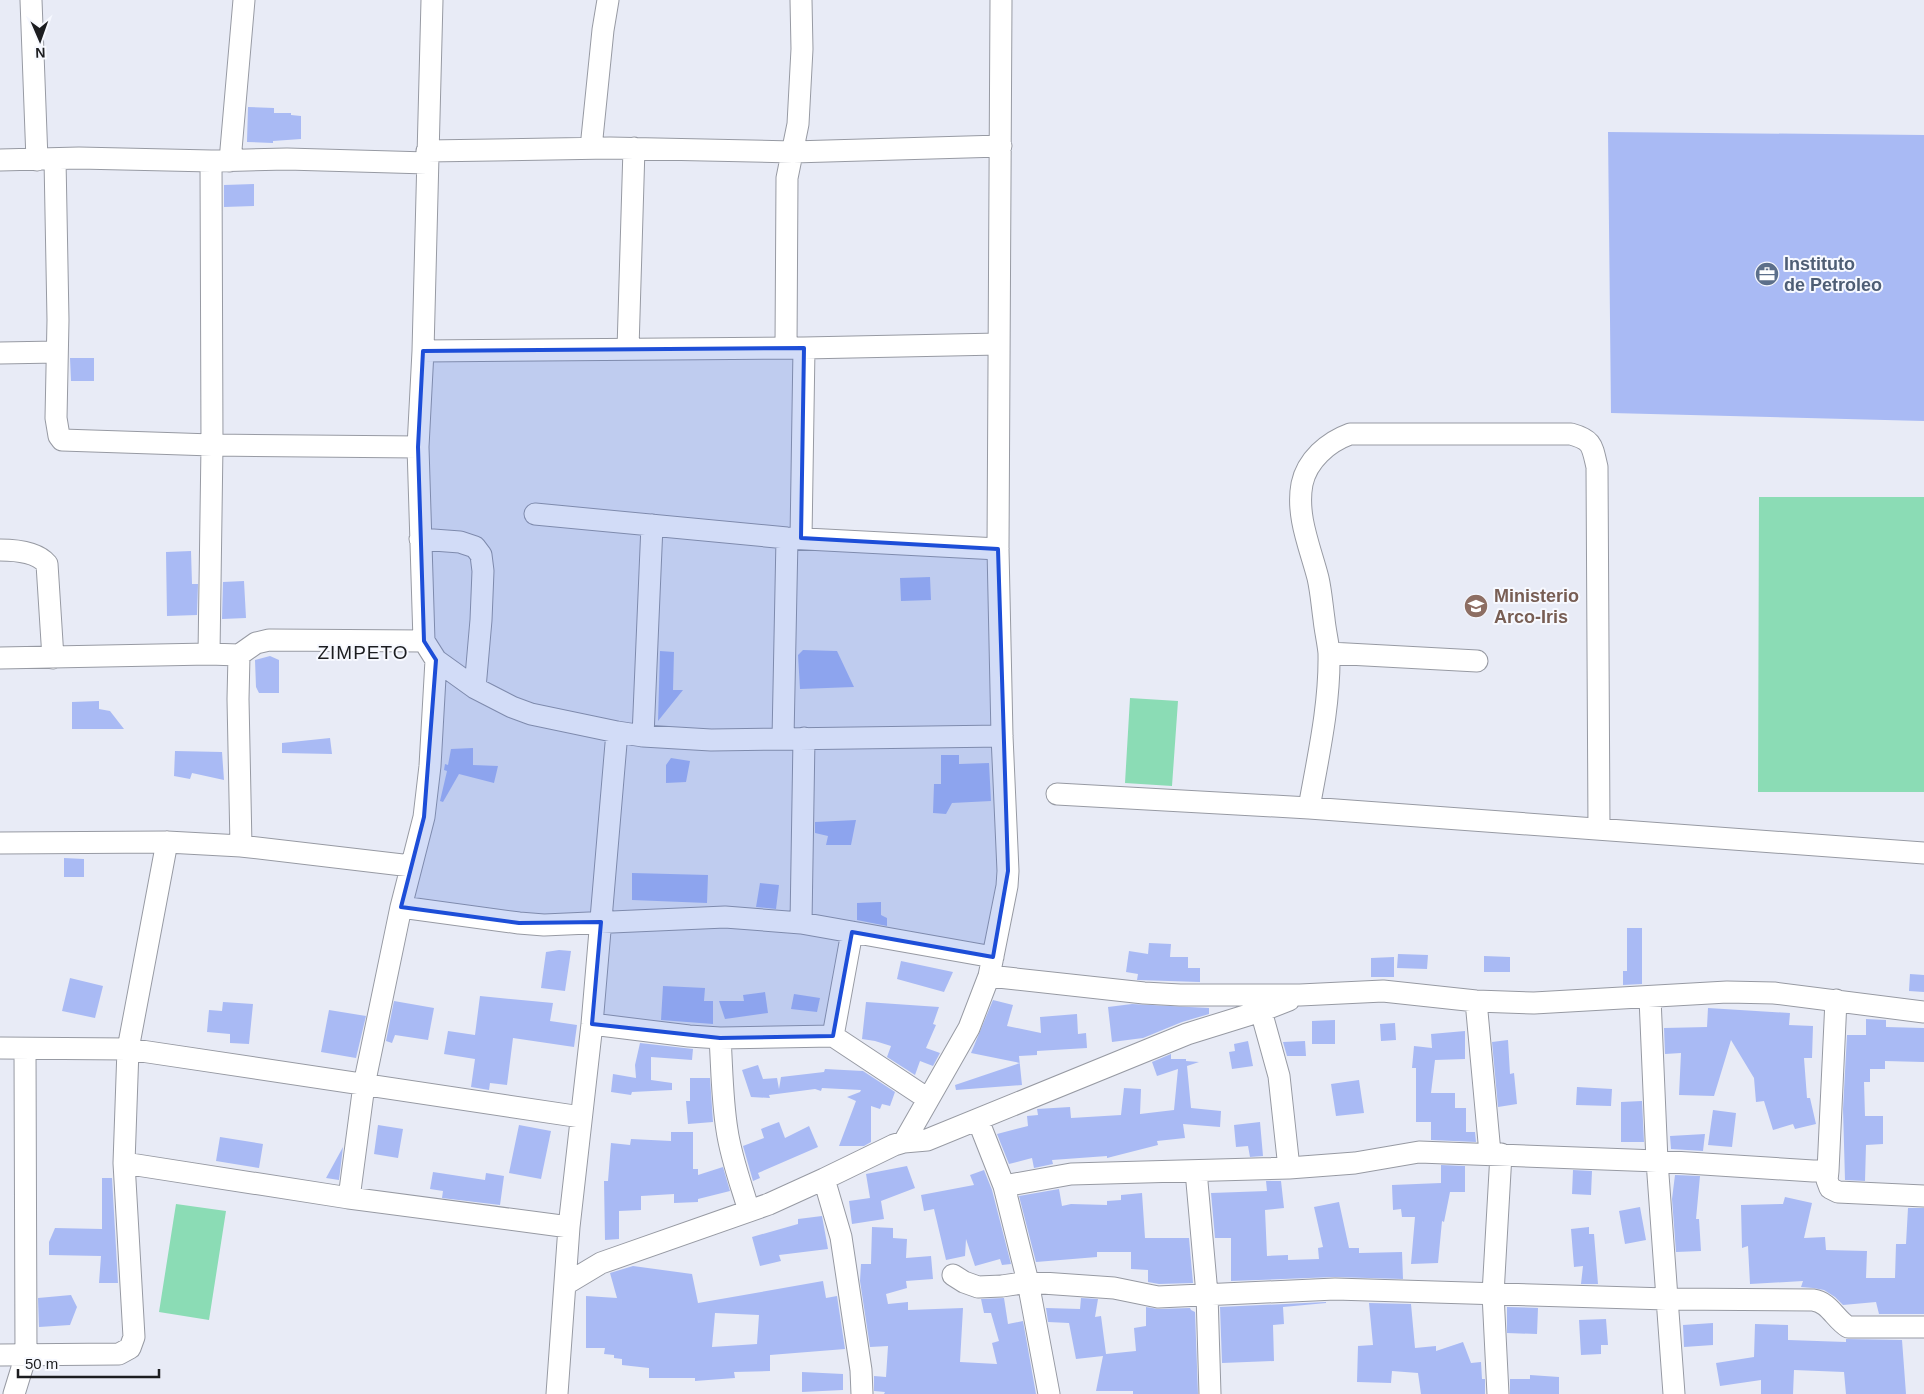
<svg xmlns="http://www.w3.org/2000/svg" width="1924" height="1394" font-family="Arial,sans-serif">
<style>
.green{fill:#8bdcb5}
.building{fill:#a9baf4;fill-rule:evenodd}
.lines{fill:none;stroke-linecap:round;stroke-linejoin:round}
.minor-casing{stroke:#979aa3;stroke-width:23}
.minor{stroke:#fff;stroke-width:21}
.marked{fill:#1d4ed8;fill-opacity:0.2;stroke:#1d4ed8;stroke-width:4;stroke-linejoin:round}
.labels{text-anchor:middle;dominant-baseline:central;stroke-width:4;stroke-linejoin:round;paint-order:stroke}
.service-label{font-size:18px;font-weight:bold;fill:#4e5e75;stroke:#f7f9ff;text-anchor:start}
.education-label{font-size:18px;font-weight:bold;fill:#785e54;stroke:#f7f9ff;text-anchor:start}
.neighbourhood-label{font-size:19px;letter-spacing:1px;fill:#1c1d20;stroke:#f7f9ff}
</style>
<rect width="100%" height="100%" fill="#e8ebf6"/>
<!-- green -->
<path class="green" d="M1759,497H1924V792H1758Z
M1130,698L1178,701L1172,786L1125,783Z
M176,1204L226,1211L209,1320L159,1312Z"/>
<!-- building -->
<path class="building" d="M248,107L274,108V113H291V115L301,116V139L273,141V143L247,142Z
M1608,132L1924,135V421L1611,413Z
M254,184V206L224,207V185Z
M70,358H94V381H71Z
M191,551L192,584H198L197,615L167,616L166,552Z
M930,577L931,600L901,601L900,578Z
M244,581L246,618L222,619L223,582Z
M803,650L837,651L854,687L800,689L798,655Z
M660,651L674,652L673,690H683L658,721Z
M270,656L279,660V693H259L256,687L255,660Z
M99,701V709L110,711L124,729H72V702Z
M330,738L332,754L282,753V743Z
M473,748V765L498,766L494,783L459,774L443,802L440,801L447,771L444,770L445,764L448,765L451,749Z
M175,751L222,752L224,780L192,773L190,779L174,776Z
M941,755H959V764L989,763L991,801L952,803L946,814L933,813L934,784H941Z
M671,758L690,761L686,782L666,783V765Z
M856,820L851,845H826L828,836L815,833V822Z
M64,858L84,859V877H64Z
M632,873L708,875L707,903L632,900Z
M760,883L779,885L776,909L756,907Z
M881,902V915L887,918V926L857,920V903Z
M1627,928H1642V984L1623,985V971H1627Z
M1149,943L1171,944L1170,957H1188V968H1200V982L1137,980L1138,974L1126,972L1129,951L1148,954Z
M559,950L571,951L565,991L541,988L546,952Z
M1398,954L1428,955L1427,969L1397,968Z
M1484,956L1510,957V972H1484Z
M1394,957V977H1371V958Z
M901,961L953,972L944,992L897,979Z
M1910,974L1924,975V992L1909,991Z
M70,978L103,986L95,1018L62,1011Z
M663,986L705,988L704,1001H713V1024L661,1020Z
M765,992L768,1013L725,1019L719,1001H744L743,995Z
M794,994L820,998L817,1012L791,1009Z
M480,996L553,1003L550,1021L577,1025L574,1047L513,1038L507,1085L490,1083L489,1090L471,1087L475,1059L444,1054L448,1031L475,1035Z
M993,1000L1013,1005L1007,1026L1041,1033L1040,1017L1077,1014L1078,1034L1086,1033L1087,1048L1037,1051V1055L1019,1056L1022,1085L956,1090L955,1085L1020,1063L971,1053Z
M394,1001L434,1008L428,1040L395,1035L392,1043L386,1041Z
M223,1002L253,1004L249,1044L230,1043V1034L207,1032L209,1010L222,1011Z
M866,1002L939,1007L933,1024L936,1025L926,1048L940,1053L933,1066L920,1061L915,1075L887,1057L891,1046L875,1041L862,1039Z
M1132,1004L1209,1008V1014L1182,1022L1143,1038L1112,1042L1108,1007Z
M1708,1008L1790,1013L1789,1025L1813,1026L1812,1058H1804L1807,1098H1810L1816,1124L1795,1129L1793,1124L1773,1130L1764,1101L1756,1102L1754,1078L1731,1040L1714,1096L1679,1095L1681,1053L1665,1054L1664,1028L1707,1027Z
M329,1010L366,1016L356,1058L321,1052Z
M1866,1019L1886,1020V1027L1924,1028V1062L1885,1061V1069H1870V1082H1864L1865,1116H1883V1144L1866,1145L1865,1181L1845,1180L1843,1109L1847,1035H1866Z
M1335,1020V1044H1312V1021Z
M1395,1023L1396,1040L1381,1041L1380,1024Z
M1465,1031V1059L1435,1060L1431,1093H1455V1108H1466V1132H1475L1476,1142L1431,1140V1122H1416V1068H1412L1414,1046L1432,1048L1431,1034Z
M1508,1040L1510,1074L1514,1073L1517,1104L1498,1107L1492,1042Z
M1248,1041L1253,1066L1232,1069L1229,1052L1235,1051L1234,1044Z
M1305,1041L1306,1056H1287L1283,1042Z
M640,1043L693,1049L692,1060L651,1057V1080L672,1083V1090L632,1092L631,1095L611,1092L613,1074L636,1078L635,1065Z
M1171,1054V1059H1186V1061L1199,1062L1187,1066L1191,1108L1221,1111L1220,1127L1183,1124L1185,1138L1157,1141L1158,1145L1107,1158V1156L1052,1160L1053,1164L1034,1168L1032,1158L1009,1164L997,1134L1028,1126L1027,1116L1038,1115L1037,1109L1070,1107L1071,1118L1121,1115L1124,1088L1141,1089L1140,1114L1174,1110L1178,1069L1157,1076L1152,1062Z
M758,1065L763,1079L777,1078L779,1089L781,1077L824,1072L825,1069L863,1071L895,1092L890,1106L882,1104L880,1109L871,1106V1142L864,1146H839L856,1101L847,1097L860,1092L861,1090L822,1088L821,1091L815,1089L769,1095L770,1098L751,1097L742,1070Z
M690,1078H710L713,1122L688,1124L686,1101H690Z
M1359,1080L1364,1113L1336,1116L1331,1084Z
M1577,1087L1612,1089L1611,1106L1576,1105Z
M1642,1101L1644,1142H1621V1102Z
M1713,1110L1736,1113L1732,1147L1708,1145Z
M779,1122L785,1138L809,1126L818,1147L758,1173L760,1178L753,1181L743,1146L764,1138L761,1129Z
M1260,1122L1263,1156L1250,1157L1248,1146L1236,1147L1234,1125Z
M378,1125L403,1129L398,1158L374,1154Z
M519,1125L551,1131L541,1179L509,1173Z
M671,1132H693V1169H698V1175L723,1167L730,1191L698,1199V1202L674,1203V1194L641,1196V1210L619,1211V1239L605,1240L604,1181H608L611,1143L630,1145L631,1139L671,1141Z
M1705,1134L1703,1151L1671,1149L1670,1136Z
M220,1137L263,1144L259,1168L216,1161Z
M343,1147L339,1180L326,1178Z
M1441,1165L1465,1166V1192H1450L1444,1222L1442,1221L1438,1263L1411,1264L1415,1217H1402L1401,1209L1393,1210L1392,1185L1441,1183Z
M907,1166L915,1188L881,1201L884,1219L852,1224L849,1201L870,1198L866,1174Z
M984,1170L992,1190L1011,1264L1002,1265L1000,1259L975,1266L966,1239L965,1256L946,1260L934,1209L924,1211L921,1195L974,1185L970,1175Z
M1573,1170L1592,1171L1591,1195L1572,1194Z
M433,1172L485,1180L486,1173L504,1176L500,1205L442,1198L443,1191L430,1189Z
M1675,1175L1700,1176L1696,1219H1699L1701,1251L1676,1252L1672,1199Z
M102,1178H112L118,1283H99L101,1256L49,1255V1242L55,1228L102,1229Z
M1266,1181H1281L1284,1208L1265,1210L1267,1256L1288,1255V1260L1319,1259L1318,1248L1323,1247L1314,1207L1339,1202L1349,1248H1359V1253L1402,1252L1403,1279L1334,1277L1231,1281V1238H1215L1211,1193L1267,1191Z
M1059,1189L1062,1206L1071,1204L1107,1205V1201L1121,1200V1195L1142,1193L1145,1238H1189L1193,1283L1159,1284L1148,1282V1270L1131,1269V1252H1097V1257L1036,1262L1019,1196Z
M1785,1197L1812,1203L1804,1238L1825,1237L1826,1250L1867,1251L1866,1278H1895L1896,1244H1906L1908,1208H1924V1314H1879L1876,1302L1843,1305L1835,1297L1824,1290L1813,1288L1801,1287L1803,1281L1750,1284L1748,1246L1742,1248L1741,1205L1783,1204Z
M1640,1207L1646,1240L1625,1244L1619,1211Z
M822,1216L828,1249L779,1255L781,1261L760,1266L752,1237L798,1224V1219Z
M872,1227L893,1228V1238L907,1239L906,1258L931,1256L933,1279L906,1281L907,1288L886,1294L888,1304L908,1302V1310L963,1308L960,1362L997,1364L992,1343L999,1341L991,1313H984L981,1299L1004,1298L1008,1324L1023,1321L1036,1394H884L885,1392L874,1391V1376L886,1377L888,1346L870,1347L860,1281L861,1264H871Z
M1589,1227V1234H1594L1598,1284H1581L1583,1266L1574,1267L1571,1229Z
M633,1266L692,1274L698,1303L823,1281L826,1298L837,1296L845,1349L770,1355V1371L734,1372L735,1378L695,1381V1378H649V1368L622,1365V1359L614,1358V1355L604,1354L605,1348H586V1296L617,1298L610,1273ZM715,1313L759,1315L757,1344L712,1347Z
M71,1295L77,1307L70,1325L39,1327L38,1298Z
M1081,1298L1098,1299L1095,1317L1101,1316L1106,1354L1136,1351L1134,1328L1146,1326V1307L1158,1309L1190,1308L1191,1310L1195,1312L1198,1394H1133V1391H1096L1103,1356L1076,1359L1069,1323L1048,1322L1046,1308L1080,1309Z
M1326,1302V1303L1283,1307L1284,1324L1273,1325L1274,1361L1222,1363L1220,1307Z
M1369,1303L1411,1304L1415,1348L1436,1346V1351L1463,1342L1471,1363L1481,1362L1482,1379H1485V1394H1421L1418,1373L1392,1371L1391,1383L1357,1382L1358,1346L1373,1345Z
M1507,1307L1538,1308L1537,1334L1507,1333Z
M1606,1319L1608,1345H1601V1354L1581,1355L1579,1320Z
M1713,1323V1345L1684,1347L1683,1325Z
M1755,1324L1788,1325V1340L1846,1342V1339L1902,1340L1906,1394H1846L1844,1372L1794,1370L1793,1394H1761V1380L1720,1386L1716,1363L1754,1357Z
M802,1372L843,1374V1390L802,1392Z
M1530,1375L1559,1377V1394H1510V1379H1530Z"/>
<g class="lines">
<!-- minor casing -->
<g class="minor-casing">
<path id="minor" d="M31,0L37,160
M591,148L603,30L608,0
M427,151L610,148L793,152L1001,146
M55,159L58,320L56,418L59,436L62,440L212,445L418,447
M0,160L79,158L211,161L287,159L427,163
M211,161L212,445L209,654L239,655L238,699L241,846
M230,161L244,0
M786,348L787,178L798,124L802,49L801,0
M628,349L634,148
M423,351L804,348L999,344
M0,353L57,352
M535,514L787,538L998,549
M801,538L804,348
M420,539L460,542L475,547L481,555L483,571L481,620L475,688
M0,550C16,550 37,552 47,564L53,658
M424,641L418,447L423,351L432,0
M1329,653L1477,661
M239,655L256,643L269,640L424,641L436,660L475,688L512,707L531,714L617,732L643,736L711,740L1002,736
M0,658L209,654
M643,736L652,525
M783,738L787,538
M1057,794L1309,808L1924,853
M1309,808C1318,757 1330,705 1329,653C1328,642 1325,630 1324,619C1322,605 1321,591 1318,578C1310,547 1296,516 1302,484C1307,460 1328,442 1350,434H1571C1593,440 1592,446 1597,467L1599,829
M0,843L167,842L241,846L411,866
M401,907L519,923L544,925L725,917L801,923L993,957
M801,923L804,738
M852,932L833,1036L928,1099
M989,976L1144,993L1180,995H1300L1383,991L1476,1001L1534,1003L1727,992L1774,993L1924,1012
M1650,998L1657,1161L1674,1394
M1836,1000L1828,1171L1827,1180L1830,1188L1838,1192L1924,1196
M1476,1001L1490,1153
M1261,1011L1279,1076L1289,1168
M592,1024L689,1036L720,1038L833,1036
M720,1038C722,1068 722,1099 727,1130C731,1158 741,1184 749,1211
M0,1048L128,1049L581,1117
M978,1120L1004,1186L1028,1282L1049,1394
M904,1142L969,1028L989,976L1007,886L1008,871L1002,736L998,549L1001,0
M124,1163L349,1198L569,1227
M1196,1171L1207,1294L1210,1394
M824,1179L841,1237L861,1370L862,1394
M1004,1186L1071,1174L1289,1168L1355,1163L1419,1152L1657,1161L1813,1171H1828
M349,1198L364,1085L401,907L424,817L430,766L436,660
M953,1275L964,1282L978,1287L1002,1286L1028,1282L1114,1288L1158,1297L1335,1289L1667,1299L1813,1300C1829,1302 1835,1319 1848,1327H1924
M566,1284L601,1263L769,1204L824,1179L894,1145L904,1142L927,1140L1187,1034L1261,1011L1289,1000
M0,1355L119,1354L130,1348L134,1337L124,1163L128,1049L167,842
M14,1394L26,1355L25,1049
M557,1394L569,1227L592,1024L617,732
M1498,1394L1493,1294L1501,1154"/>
</g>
<!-- minor -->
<use href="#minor" class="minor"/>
</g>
<!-- marked area -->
<path class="marked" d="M804,348L801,538L998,549L1008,871L993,957L852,932L833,1036L720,1038L592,1024L601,922L519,923L401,907L424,817L436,660L424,641L418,447L423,351Z"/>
<!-- icons -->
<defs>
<g id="office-disc" transform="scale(1.25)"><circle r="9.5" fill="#5c6f8a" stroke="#f7f9ff"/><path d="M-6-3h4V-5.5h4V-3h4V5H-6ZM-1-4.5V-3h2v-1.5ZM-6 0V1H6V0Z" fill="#fff"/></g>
<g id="school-disc" transform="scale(1.25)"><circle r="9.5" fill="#8d6e63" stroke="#f7f9ff"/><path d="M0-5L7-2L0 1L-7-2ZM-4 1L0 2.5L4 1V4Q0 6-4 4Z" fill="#fff"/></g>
</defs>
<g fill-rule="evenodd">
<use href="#office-disc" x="1767" y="274"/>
<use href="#school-disc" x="1476" y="606"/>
</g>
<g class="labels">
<!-- service labels -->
<g class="service-label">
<text x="1784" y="264">Instituto<tspan x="1784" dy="21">de Petroleo</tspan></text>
</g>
<!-- education labels -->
<g class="education-label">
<text x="1494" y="596">Ministerio<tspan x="1494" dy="21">Arco-Iris</tspan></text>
</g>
<!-- neighbourhood labels -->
<g class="neighbourhood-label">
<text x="363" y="652">ZIMPETO</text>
</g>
</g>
<!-- north arrow -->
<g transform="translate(40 40) rotate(178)" stroke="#f7f9ff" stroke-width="4" paint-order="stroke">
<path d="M0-4L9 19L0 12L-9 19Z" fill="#1c1d20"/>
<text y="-8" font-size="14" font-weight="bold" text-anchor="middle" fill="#1c1d20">N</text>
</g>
<!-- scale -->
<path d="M18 1369v8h141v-8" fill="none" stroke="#1c1d20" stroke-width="2.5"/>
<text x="25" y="1369" font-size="15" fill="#1c1d20" stroke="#f7f9ff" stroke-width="4" paint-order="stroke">50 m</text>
</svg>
